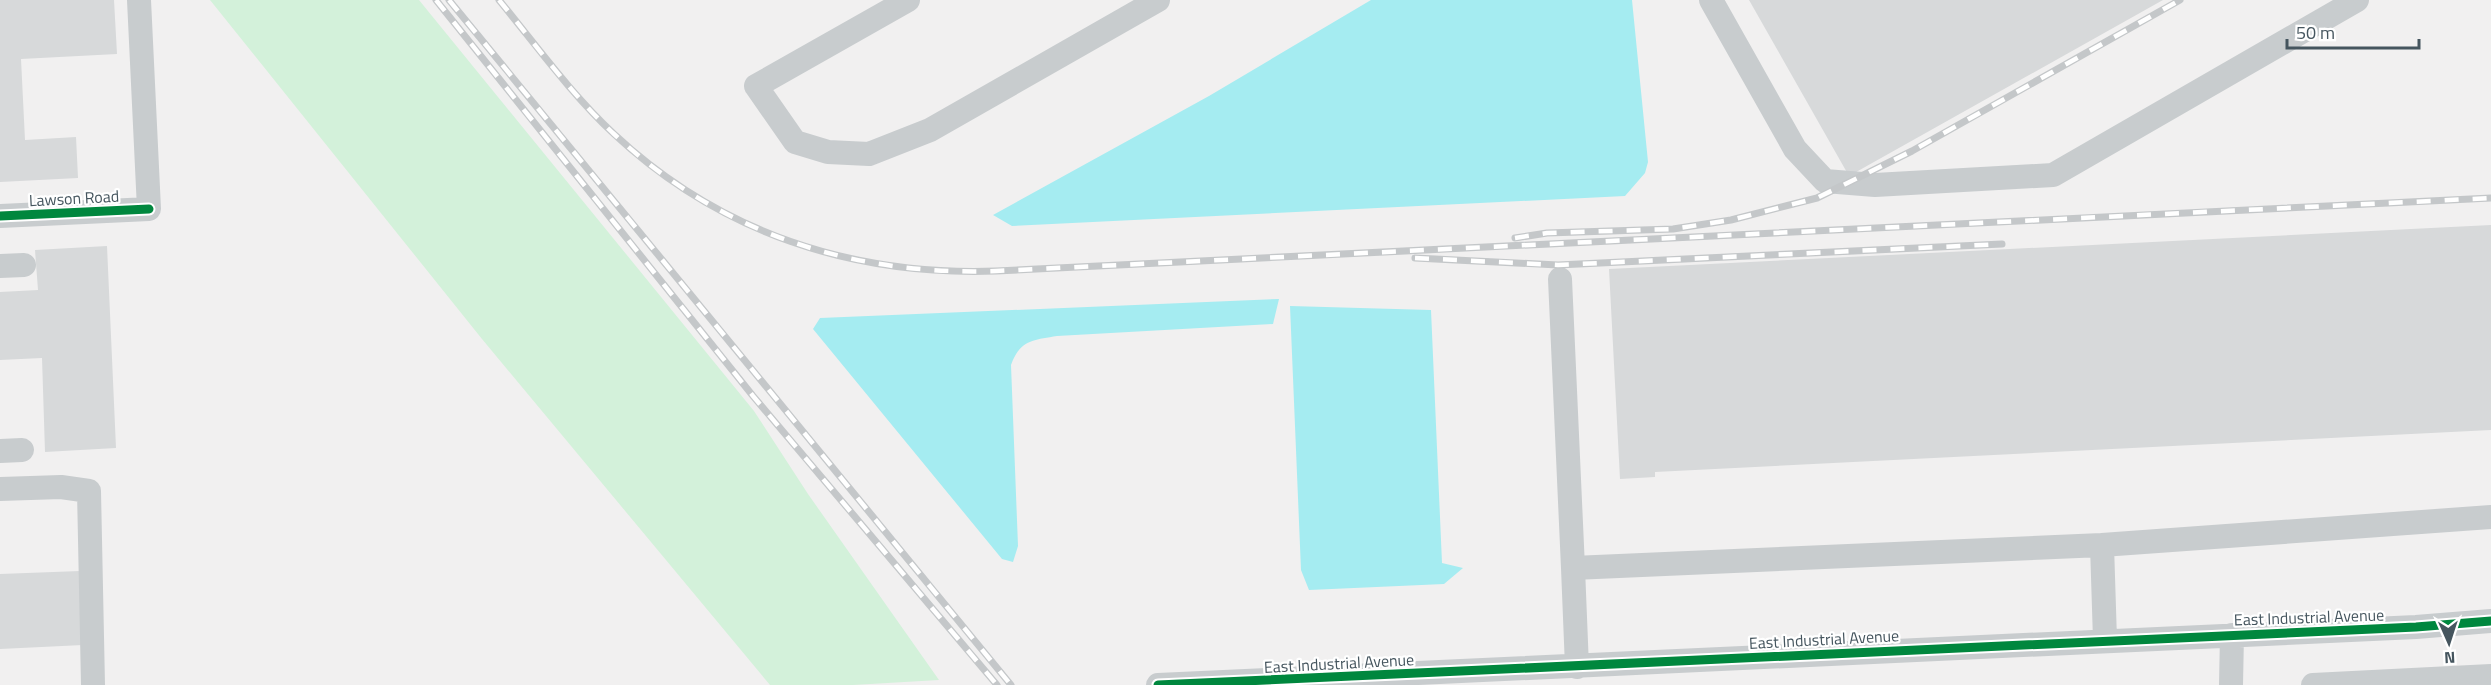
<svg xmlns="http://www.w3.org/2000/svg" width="2491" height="685" font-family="'Titillium Web',sans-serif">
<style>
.green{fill:#d3f1da}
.water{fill:#a5ecf1}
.building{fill:#d7d9da}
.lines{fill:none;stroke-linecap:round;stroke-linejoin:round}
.minor{stroke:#c8ccce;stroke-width:24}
.rail-casing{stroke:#c4c7c9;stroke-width:7}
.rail{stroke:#fff;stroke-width:4.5;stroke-dasharray:14;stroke-linecap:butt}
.cycleway-casing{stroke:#fff;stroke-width:13}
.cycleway{stroke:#00873e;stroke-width:9}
.labels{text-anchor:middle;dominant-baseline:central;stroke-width:4.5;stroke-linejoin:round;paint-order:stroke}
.street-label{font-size:16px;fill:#45555e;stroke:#fff}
</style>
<rect width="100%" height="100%" fill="#f1f0f0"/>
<!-- green -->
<path class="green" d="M210,0H419L754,411L808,494L939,680L853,685H770L482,339Z"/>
<!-- water -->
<path class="water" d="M1371,0H1632L1648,162L1645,173L1625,196L1012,226L993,215L1209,96Z
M1279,299L1273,324L1057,336C1033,340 1020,340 1011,365L1018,546L1013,562L1002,559L813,329L820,318Z
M1290,306L1431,310L1442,563L1463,568L1444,584L1309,590L1301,570Z"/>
<!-- building -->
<path class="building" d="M0,0H114L117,54L21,59L25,140L76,137L78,178L0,182Z
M1749,0H2163L1849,176Z
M2491,225V430L1655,472V477L1620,479L1609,269Z
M107,246L116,448L45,452L42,358L0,360V292L38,290L35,250Z
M80,571L83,645L0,649V574Z"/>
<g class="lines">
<!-- minor -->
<path class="minor" d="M908,0L756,86L795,142L828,152L869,154L930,130L1158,0
M1711,0L1795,149L1825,181L1875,185L2053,175L2357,0
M0,216L149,209L139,0
M0,266L24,265
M1560,279L1573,568
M0,451L22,450
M0,489L61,487L89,491L93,685
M2102,545L2491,517
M1577,667L1573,568L2102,545L2105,640
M1158,685L2416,627L2491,621
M2231,685L2232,635
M2313,685L2491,676"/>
<!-- rail casing -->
<g class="rail-casing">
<path id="rail" d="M436,0L753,396L997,685
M449,0L1011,685
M499,0C536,45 571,94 614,134C720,233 852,276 996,271L2491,198
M1515,238L1547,233L1673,229L1731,220L1817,198L1912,151L2180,0
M1415,258L1558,265L2002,244"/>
</g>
<!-- rail -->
<use href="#rail" class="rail"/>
<!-- cycleway casing -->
<g class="cycleway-casing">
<path id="cycleway" d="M0,216L149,209
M1158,685L2416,627L2491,621"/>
</g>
<!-- cycleway -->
<use href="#cycleway" class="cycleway"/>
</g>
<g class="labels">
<!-- street labels -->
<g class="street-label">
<text transform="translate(74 198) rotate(-3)">Lawson Road</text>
<text transform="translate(2309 617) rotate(-2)">East Industrial Avenue</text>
<text transform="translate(1824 639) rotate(-3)">East Industrial Avenue</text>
<text transform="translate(1339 663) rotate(-3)">East Industrial Avenue</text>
</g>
</g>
<!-- north arrow -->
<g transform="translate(2449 643) rotate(177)" stroke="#ffffff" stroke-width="4.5" paint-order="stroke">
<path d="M0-4.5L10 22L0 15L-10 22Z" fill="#45555e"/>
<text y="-9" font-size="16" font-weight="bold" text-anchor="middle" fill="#45555e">N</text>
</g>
<!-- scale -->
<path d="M2287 39v9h132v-9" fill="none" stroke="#45555e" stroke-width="3"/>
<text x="2296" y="39" font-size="18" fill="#45555e" stroke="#ffffff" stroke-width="4.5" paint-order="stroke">50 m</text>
</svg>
